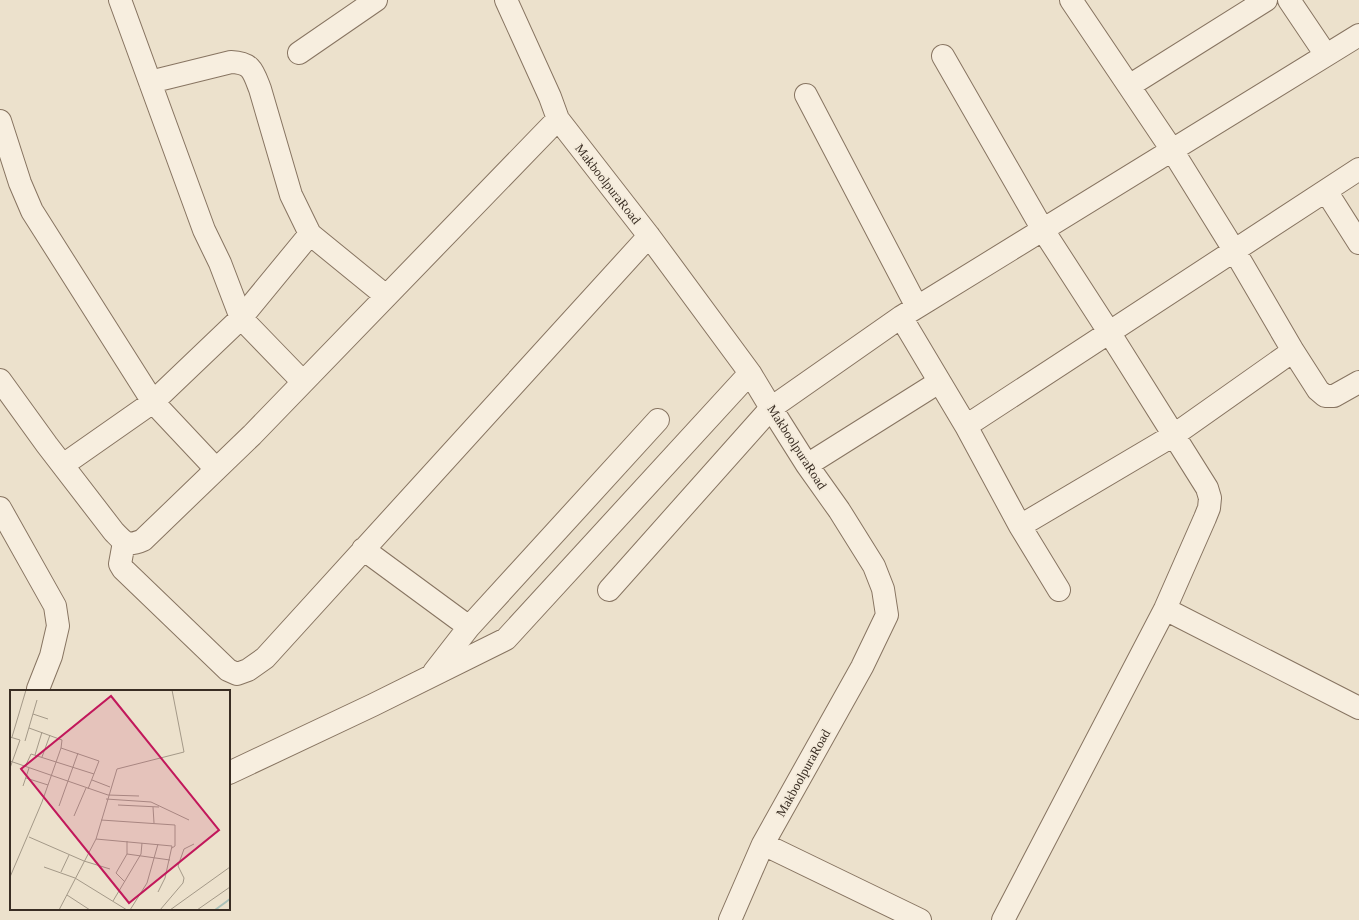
<svg xmlns="http://www.w3.org/2000/svg" width="1359" height="920" font-family="'Times New Roman',serif">
<style>
.lines{fill:none;stroke-linecap:round;stroke-linejoin:round}
.minor-casing{stroke:#877461;stroke-width:24}
.minor{stroke:#f7eedf;stroke-width:22}
.labels{text-anchor:middle;dominant-baseline:central;stroke-width:3.5;stroke-linejoin:round;paint-order:stroke}
.street-label{font-size:13px;fill:#392d23;stroke:#f4ebdb}
.inset-river{fill:none;stroke:#abc1b9;stroke-width:2}
.inset-road{fill:none;stroke:#a49988;stroke-width:1}
.view{fill:#c2185b;fill-opacity:0.15;stroke:#c2185b;stroke-width:2}
.inset-edge{fill:none;stroke:#392d23;stroke-width:2}
</style>
<rect width="100%" height="100%" fill="#ece1cc"/>
<g class="lines">
<!-- minor casing -->
<g class="minor-casing">
<path id="minor" d="M120,0L204,230L220,263L241,318L303,382
M506,0L550,97L558,119L649,236L750,373L771,408L807,465L839,510L874,566L883,589L887,615L862,667L763,844L730,920
M1071,0L1172,150L1234,250L1293,351
M1289,0L1326,55
M299,53L376,0
M943,56L1043,230L1109,332L1207,488L1210,498L1209,508L1205,518L1165,609L1003,920
M1129,86L1266,0
M806,95L917,307
M0,121L20,183L32,211L153,402L216,469
M1326,191L1359,243
M310,234L386,296
M901,317L966,426L1020,526L1174,435L1293,351L1318,390L1325,396H1334L1359,382
M0,380L47,445L114,532C125,543 127,547 143,540L252,435L558,119
M966,426L1359,169
M63,465L153,402L241,318L310,234L291,195L260,89C253,71 252,63 231,62L150,82
M807,465L939,382
M0,508L55,606L58,626L51,656L38,689
M1020,526L1059,590
M124,542L120,564L123,569L228,670L237,674L248,670L265,658L649,236
M363,549L469,627
M609,590L771,408L901,317L1359,35
M1165,609L1359,708
M434,672L469,627L658,420
M229,773L373,705L506,639L750,373
M763,844L920,920"/>
</g>
<!-- minor -->
<use href="#minor" class="minor"/>
</g>
<g class="labels">
<!-- street labels -->
<g class="street-label">
<text transform="translate(608 184) rotate(52)">MakboolpuraRoad</text>
<text transform="translate(797 447) rotate(57)">MakboolpuraRoad</text>
<text transform="translate(803 773) rotate(-61)">MakboolpuraRoad</text>
</g>
</g>
<!-- overview -->
<g transform="translate(10 690)">
<rect width="220" height="220" fill="#ece1cc"/>
<path class="inset-river" d="M205,220L220,209"/>
<path class="inset-road" d="M23,24L38,29M19,38L52,50L51,58L89,71L78,99M0,47L10,50L0,78M2,47L16,0M15,51L27,10M25,65L32,42M32,67L40,45M0,71L98,105L129,106M15,77L21,64L84,84M16,88L38,95M82,90L100,97M13,96L19,78M96,109L141,112L179,130M108,115L149,117M49,116L68,63M143,117L144,133M64,126L76,98M91,130L165,135V156L162,158M19,147L74,171L100,179M86,149L162,156L155,188L148,202M117,164V151M34,177L65,188L117,220M51,182L59,165M0,187L32,112L51,58M115,192L106,183L117,164L160,170M57,205L80,220M103,211L131,164L132,153M49,220L86,149L107,79L174,62L162,0M120,220L137,193L148,154M150,220L173,193L174,188L168,176L174,159L184,154M160,220L220,177M187,220L220,197"/>
<path class="view" d="M101,6L209,140L119,213L11,79Z"/>
<rect width="220" height="220" class="inset-edge"/>
</g>
</svg>
